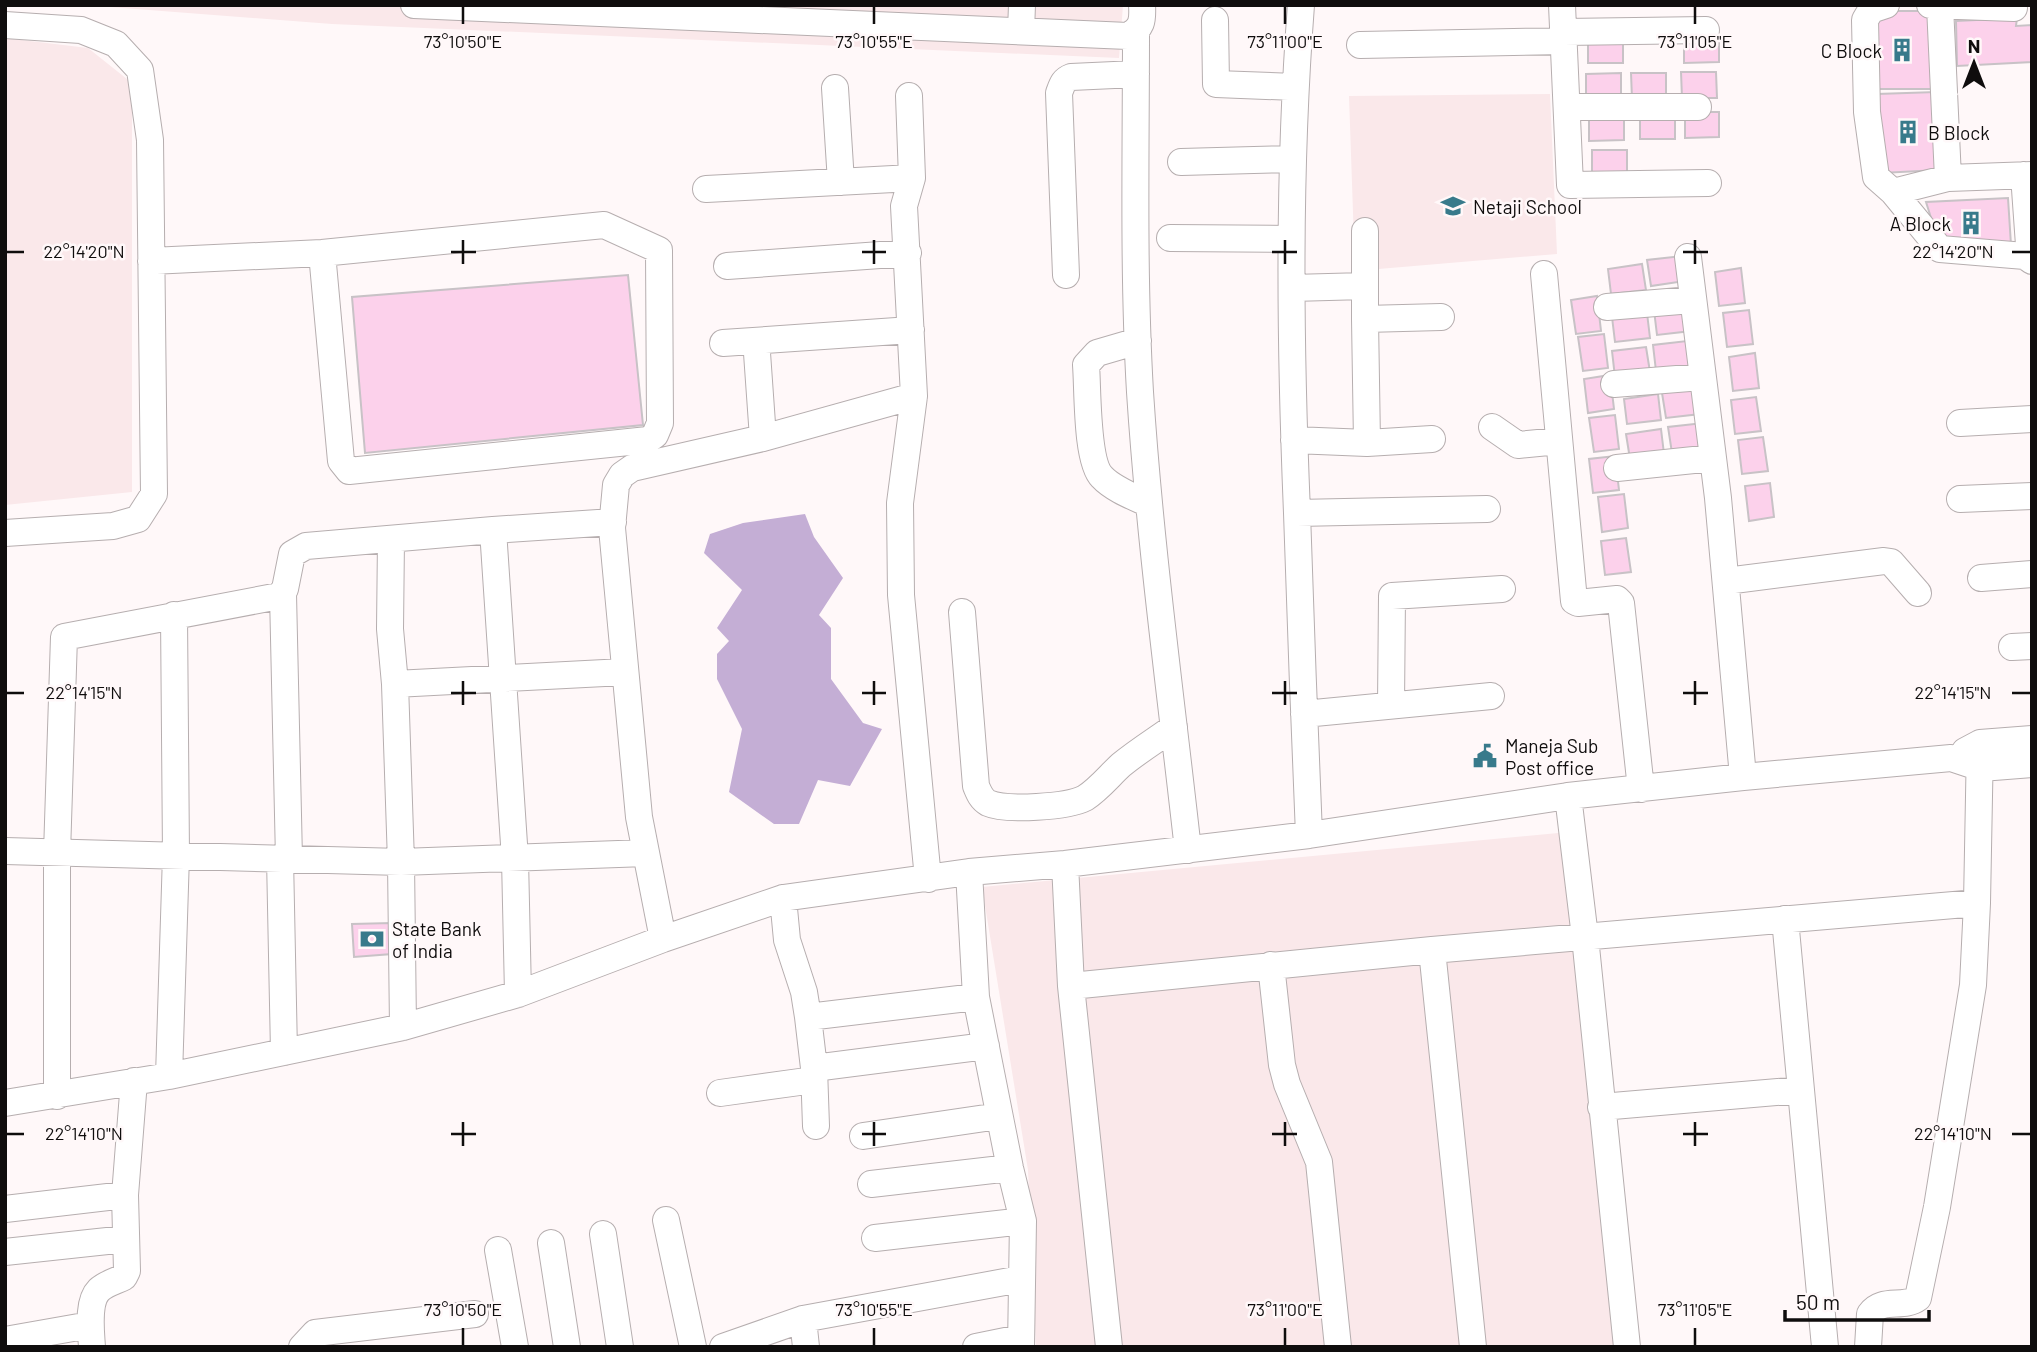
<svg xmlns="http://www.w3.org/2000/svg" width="2037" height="1352" font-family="Barlow,sans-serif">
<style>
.built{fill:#fae8ea}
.water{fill:#c4aed5}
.building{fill:#fcd1eb;stroke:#c8c2c6;stroke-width:2}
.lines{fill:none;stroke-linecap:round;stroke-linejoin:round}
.minor-casing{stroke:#b6aeaf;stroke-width:28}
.minor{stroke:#fff;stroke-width:26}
.ticks{fill:none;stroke:#0f0d0d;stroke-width:2.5}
.labels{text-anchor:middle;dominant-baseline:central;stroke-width:5;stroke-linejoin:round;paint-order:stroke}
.poi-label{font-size:19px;fill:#0f0d0d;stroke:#fff8f9;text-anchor:start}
.ticks-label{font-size:18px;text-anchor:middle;fill:#0f0d0d;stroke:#fff8f9;stroke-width:5;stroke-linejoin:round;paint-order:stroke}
</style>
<rect width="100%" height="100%" fill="#fff8f9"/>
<!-- built -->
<path class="built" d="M84,5H1123L1119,58L332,24Z
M5,38L88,48L132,83V492L5,505Z
M1550,94L1557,254L1355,271L1349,96Z
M1579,831L1635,1347H1036L1028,1170L982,887Z"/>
<!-- water -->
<path class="water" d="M805,514L814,537L843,578L819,615L831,628V679L863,723L882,729L850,786L818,780L799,824H774L729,792L742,729L717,679V654L729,641L717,628L742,590L704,553L710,534L743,523Z"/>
<!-- building -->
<path class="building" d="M1872,11H1933V89H1872Z
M2017,18L2016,26L2032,25V62L1957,66L1956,21Z
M1623,37V63H1588V38Z
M1684,37H1719V62L1684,63Z
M1681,72H1716L1717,98H1682Z
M1621,73V99H1586V74Z
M1631,73H1666V99H1632Z
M1936,92L1939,170L1881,173L1877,94Z
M1685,112H1719V137L1685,138Z
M1640,113H1675V139H1640Z
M1589,115H1624V140L1589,141Z
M1592,150H1627V176H1592Z
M2008,198L2011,245L1939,243L1926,202Z
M1682,256L1685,281L1651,286L1647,260Z
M1642,264L1646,290L1611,294L1608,269Z
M1741,268L1745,303L1719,306L1715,272Z
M628,275L643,425L365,453L352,297Z
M1597,296L1601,331L1576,334L1571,300Z
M1688,305L1691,331L1657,335L1654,310Z
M1749,310L1753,344L1727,347L1723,313Z
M1647,313L1650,338L1615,342L1612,317Z
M1604,334L1608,368L1583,371L1578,337Z
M1687,341L1691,367L1656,371L1653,345Z
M1646,347L1650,372L1615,377L1612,351Z
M1755,353L1759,388L1733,391L1729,357Z
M1610,375L1614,409L1588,413L1584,379Z
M1697,388L1700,414L1666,418L1662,393Z
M1658,394L1661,420L1627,424L1624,399Z
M1756,397L1761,431L1735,434L1731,400Z
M1615,415L1619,449L1594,452L1589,418Z
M1703,423L1706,448L1672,453L1668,427Z
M1661,429L1664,454L1630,459L1626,434Z
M1763,437L1768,471L1742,474L1738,440Z
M1615,456L1619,490L1593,493L1589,459Z
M1770,483L1774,517L1749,521L1745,486Z
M1624,494L1628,528L1602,532L1598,497Z
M1626,538L1631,572L1605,575L1601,541Z
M391,923L392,954L354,957L352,924Z"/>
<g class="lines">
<!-- minor casing -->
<g class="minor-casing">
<path id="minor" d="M414,5L737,19L738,5
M1301,5C1288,174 1290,344 1297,513C1301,620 1304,728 1309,835
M1562,5L1570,185L1708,183
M1886,5L1871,10L1865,20L1867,112L1876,177L1893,192L1940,249L2025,256L2032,261
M1930,5L2014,8L2011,5
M737,19L1128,36C1142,28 1143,21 1142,5
M1215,20L1216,84L1295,87
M5,25L81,30L116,44L140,70L150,140L154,494L138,519L113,526L5,533
M1021,31L1022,5
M1136,31C1136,152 1133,272 1140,392C1150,545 1171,697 1188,850
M1564,32L1706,30
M1360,45L1564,41
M835,88L841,182
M909,96L912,178L904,206L914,396
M1567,107H1698
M1181,162L1293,159
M2024,175L2030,259
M1948,178L2032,175
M706,189L912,178
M1893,192L1948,178L1940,6
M1365,231V319
M1170,238L1291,239
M1688,257L1718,498L1743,777
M151,261L322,253L604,225L659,250L660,423L655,435L648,440L349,471L341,461L322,253
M727,266L908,253
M1544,274L1574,601L1578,603L1617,599L1621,603L1641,789
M1066,275L1059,93C1062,85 1063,80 1071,77L1136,74
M1292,288L1365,286
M1607,307L1692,300
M1138,341L1097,353L1086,365C1088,389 1086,461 1102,477C1113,489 1134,497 1149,504
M723,343L911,330
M757,353L763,438
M1614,384L1702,377
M1960,423L2032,419
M1492,427L1518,445L1559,441
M1294,440L1367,443L1432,439
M1367,443L1365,319L1441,317
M1617,468L1713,458
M1960,499L2032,496
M1297,513L1487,509
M391,539L390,629L395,684
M1981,578L2032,574
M1726,581L1884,561L1891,562L1918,593
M283,594L289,859
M962,612L976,786C979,793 981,799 988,803C1006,811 1068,807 1085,798C1099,789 1109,776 1121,765C1138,751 1156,740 1174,727
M2012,647L2032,646
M1391,705L1392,596L1502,589
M1304,714L1491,696
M1965,751L1980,743L2032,739
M1568,796L1585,937L1627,1347
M5,851L401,862L646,853
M280,858L284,1052
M1065,864L1071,986L1109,1347
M969,872L976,997L1010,1168L1023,1221L1021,1347
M783,898L787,940L804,992L808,1017L814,1068L816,1126
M1785,919L1825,1347
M663,939L639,817L612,528L616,485L622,475L632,468L763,438L914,396L900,503L901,595L928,879
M1432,950L1977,903
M1271,965L1282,1065L1287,1084L1319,1162L1338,1347
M1071,986L1432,950L1473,1347
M518,994L515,859L493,530L613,522
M808,1017L976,997
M403,1027L401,862L395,684L624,672
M814,1068L986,1046
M169,1076L176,855L174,615
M720,1093L814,1080
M57,1096V853L64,637L279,596L285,589L292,554L306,546L493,530
M5,1103L169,1076L403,1027L518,994L663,939L783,898L969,872L1065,864L1309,835L1568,796L1743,777L1951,758L1981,768L2032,764
M1601,1107L1801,1090
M863,1136L999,1116
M871,1184L1010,1168
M5,1209L125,1195
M666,1220L693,1347
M603,1234L620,1347
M875,1238L1023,1221
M551,1243L567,1347
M498,1250L515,1347
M5,1252L126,1239
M803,1319L806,1347
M5,1340L90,1325
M92,1347C91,1331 87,1302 99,1290C105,1284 116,1281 124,1277L127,1271L125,1195L134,1081
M302,1347L315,1333L475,1314
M723,1347L803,1319L1021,1279
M976,1347L1020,1338
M1868,1347L1870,1314C1882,1297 1903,1309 1918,1298L1937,1207L1973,985L1977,903L1980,743"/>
</g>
<!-- minor -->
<use href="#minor" class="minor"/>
</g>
<!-- ticks -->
<path class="ticks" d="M463,7V24M874,7V24M1285,7V24M1695,7V24M463,240V264M874,240V264M1285,240V264M1695,240V264M7,252H24M451,252H476M862,252H886M1272,252H1297M1683,252H1708M2012,252H2030M463,681V705M874,681V705M1285,681V705M1695,681V705M7,693H24M451,693H476M862,693H886M1272,693H1297M1683,693H1708M2012,693H2030M463,1122V1146M874,1122V1146M1285,1122V1146M1695,1122V1146M7,1134H24M451,1134H476M862,1134H886M1272,1134H1297M1683,1134H1708M2012,1134H2030M463,1328V1345M874,1328V1345M1285,1328V1345M1695,1328V1345"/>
<!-- icons -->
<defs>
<g id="building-bare" transform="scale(1.89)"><path d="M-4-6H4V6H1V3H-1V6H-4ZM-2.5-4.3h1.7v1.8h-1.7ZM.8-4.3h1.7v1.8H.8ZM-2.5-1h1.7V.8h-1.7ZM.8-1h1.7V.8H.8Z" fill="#387a8b" stroke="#fff8f9" stroke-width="2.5" paint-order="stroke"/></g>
<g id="school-bare" transform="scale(1.89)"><path d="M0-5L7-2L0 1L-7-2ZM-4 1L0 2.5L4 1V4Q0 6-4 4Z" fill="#387a8b" stroke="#fff8f9" stroke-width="2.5" paint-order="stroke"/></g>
<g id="civic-bare" transform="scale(1.89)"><path d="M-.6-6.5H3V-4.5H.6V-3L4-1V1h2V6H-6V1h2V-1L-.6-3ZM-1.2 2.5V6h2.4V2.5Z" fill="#387a8b" stroke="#fff8f9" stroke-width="2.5" paint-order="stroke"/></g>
<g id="bank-bare" transform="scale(1.89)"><path d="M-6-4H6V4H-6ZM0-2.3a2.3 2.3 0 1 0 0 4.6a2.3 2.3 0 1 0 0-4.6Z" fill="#387a8b" stroke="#fff8f9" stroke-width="2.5" paint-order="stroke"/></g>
</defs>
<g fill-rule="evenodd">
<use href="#building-bare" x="1902" y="50"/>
<use href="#building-bare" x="1908" y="132"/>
<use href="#school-bare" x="1453" y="206"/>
<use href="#building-bare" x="1971" y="223"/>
<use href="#civic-bare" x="1485" y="756"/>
<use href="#bank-bare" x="372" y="939"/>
</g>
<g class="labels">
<!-- poi labels -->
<g class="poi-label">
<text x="1882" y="50" text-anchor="end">C Block</text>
<text x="1928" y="132">B Block</text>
<text x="1473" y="206">Netaji School</text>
<text x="1951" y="223" text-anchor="end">A Block</text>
<text x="1505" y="745">Maneja Sub<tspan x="1505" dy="22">Post office</tspan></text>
<text x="392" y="928">State Bank<tspan x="392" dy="22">of India</tspan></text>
</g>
</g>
<g class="ticks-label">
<text x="463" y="48">73°10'50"E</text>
<text x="874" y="48">73°10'55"E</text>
<text x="1285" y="48">73°11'00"E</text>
<text x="1695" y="48">73°11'05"E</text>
<text x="84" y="258">22°14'20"N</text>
<text x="1953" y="258">22°14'20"N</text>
<text x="84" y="699">22°14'15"N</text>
<text x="1953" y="699">22°14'15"N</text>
<text x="84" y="1140">22°14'10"N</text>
<text x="1953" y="1140">22°14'10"N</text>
<text x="463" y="1316">73°10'50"E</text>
<text x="874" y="1316">73°10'55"E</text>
<text x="1285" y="1316">73°11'00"E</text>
<text x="1695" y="1316">73°11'05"E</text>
</g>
<!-- border -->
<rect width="2037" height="1352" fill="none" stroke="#0f0d0d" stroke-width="14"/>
<!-- north arrow -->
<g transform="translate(1974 63)" stroke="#fff8f9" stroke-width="5" paint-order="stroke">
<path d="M0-5L12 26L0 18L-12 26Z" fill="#0f0d0d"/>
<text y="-10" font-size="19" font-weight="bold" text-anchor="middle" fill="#0f0d0d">N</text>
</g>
<!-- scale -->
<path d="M1785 1310v10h144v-10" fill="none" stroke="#0f0d0d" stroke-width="3.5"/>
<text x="1796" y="1310" font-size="21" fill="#0f0d0d" stroke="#fff8f9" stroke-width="5" paint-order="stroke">50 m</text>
</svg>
